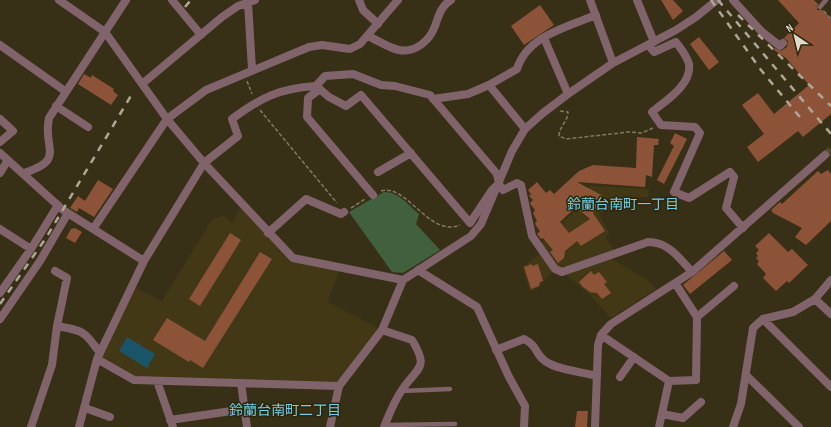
<svg xmlns="http://www.w3.org/2000/svg" width="831" height="427" font-family="'Sofia Sans Condensed','Noto Sans JP',sans-serif">
<style>
.built{fill:#423816}
.green{fill:#41603e}
.water{fill:#195469}
.building{fill:#8c5338;fill-rule:evenodd}
.lines{fill:none;stroke-linecap:round;stroke-linejoin:round}
.street-tunnel{stroke:#514a31;stroke-width:8;stroke-dasharray:8 4;stroke-linecap:butt}
.path{stroke:#7f7963;stroke-width:1.5;stroke-dasharray:4 2;stroke-linecap:butt}
.lane{stroke:#81646b;stroke-width:4.5}
.street{stroke:#81646b;stroke-width:8}
.rail{stroke:#ada895;stroke-width:2.5;stroke-dasharray:7 7;stroke-linecap:butt}
.labels{text-anchor:middle;dominant-baseline:central;stroke-width:3;stroke-linejoin:round;paint-order:stroke}
.neighbourhood-label{font-size:14px;fill:#6ed0eb;stroke:#2e260b}
</style>
<rect width="100%" height="100%" fill="#383016"/>
<!-- built -->
<path class="built" d="M590,186L649,189L648,197H630L599,214L609,233L605,237L614,250L563,268L558,266L541,243L575,211Z
M243,203L293,258L340,268L328,302L382,330L339,386L134,380L97,359L132,286L162,301L213,218L224,216L232,223Z
M540,254L553,271L537,289L530,291L522,267Z
M606,258L613,260L647,279L656,289L611,318L590,295L565,274Z"/>
<!-- green -->
<path class="green" d="M384,192C399,192 408,205 419,214L416,224L440,250L403,273L392,272L349,212Z"/>
<!-- water -->
<path class="water" d="M127,337L155,354L147,368L119,351Z"/>
<!-- building -->
<path class="building" d="M661,0H673L683,11L673,20Z
M778,0H814L818,4L817,10H823L831,19V114L803,137L798,131L758,162L747,147L764,134L742,105L758,93L774,114L809,85L786,58L774,50V48L781,51L787,47L788,41L784,38L799,23Z
M540,5L554,25L524,45L511,26Z
M699,37L719,62L709,70L690,44Z
M84,74L91,78L92,75L114,89L113,91L118,95L111,105L78,84Z
M675,133L687,139L664,184L657,180L674,146L670,143Z
M637,137L659,139L658,145H654L652,177L646,175L645,187L577,182L603,196L593,213L605,231L581,246L577,241L565,251L564,258L558,263L550,252L553,250L543,238L541,239L537,234L540,231L536,226L535,223L537,221L533,213L535,210L531,205L530,203L533,200L529,196L531,194L528,190L537,182L546,193L550,190L554,194L579,171L593,165L636,168ZM576,207L590,219L569,233L560,222Z
M828,170L831,174V221L806,245L795,237L802,228L773,213L771,210L780,202L782,204L818,171L821,174Z
M98,180L113,189L94,217L79,208L77,212L70,208L78,196L85,201Z
M75,228L82,232L75,243L66,238L71,229Z
M230,233L241,240L200,306L189,299Z
M769,233L788,252L792,249L808,265L789,283L787,281L776,291L763,278L766,274L757,264L759,261L756,258L758,256L756,253L759,250L755,246Z
M724,251L732,260L690,294L683,285Z
M260,252L272,259L203,368L190,360L189,362L153,340L167,318L205,341Z
M532,264V266L538,264L543,281L540,282L539,286L531,289L524,267Z
M591,271L594,275L599,272L607,282L604,284L611,293L602,299L597,293L590,292L583,287L579,282Z
M577,411H588L587,427H575Z"/>
<g class="lines">
<!-- street-tunnel -->
<path class="street-tunnel" d="M825,155L831,150"/>
<!-- path -->
<path class="path" d="M824,11L831,19
M247,81L252,94
M260,110L337,203
M560,111L568,112C568,121 559,127 559,136L566,139L629,132L642,133L653,128
M381,191C407,183 429,238 460,225
M351,208L365,199"/>
<!-- lane -->
<path class="lane" d="M820,7L826,0
M401,391L450,389
M385,425L455,424"/>
<!-- street -->
<path class="street" d="M59,0L105,32L167,119L204,163L293,258L403,280
M172,0L201,35
M359,0L363,10L378,24
M590,0L613,63
M637,0L654,42
M733,0L762,32L780,46L783,43
M248,3L252,69
M368,36C377,40 389,48 399,50C416,53 430,40 435,26C439,15 441,6 451,0
M544,38L568,94
M0,45L65,91
M648,45L654,52L676,42C681,49 687,56 689,64C692,85 665,101 652,112L661,125L695,127L700,133L674,192L689,198L730,172L734,177L726,208L743,228
M142,84L222,17L238,6L255,0
M489,85L525,129
M316,86L329,97L346,106L361,95L470,223L492,190L495,187
M320,89L308,98L307,117L373,195
M433,99L468,94L489,85L517,69C527,36 567,27 596,15
M56,106L88,127
M0,119L13,131L0,142
M0,153L63,210L144,261
M378,172L411,153
M0,173L8,160
M24,173C67,159 42,149 49,118L126,0
M0,229L31,249
M93,229L167,119L206,90L309,47L322,45L350,49L360,44L398,0
M268,233L306,199L341,214L344,212
M418,270L477,307L509,377L525,406L524,427
M0,293L31,249L58,205
M815,299L831,314
M697,317L734,286
M0,319L40,261L68,213
M763,319L831,387
M57,326C83,331 84,330 100,353
M382,330L412,340C430,369 417,367 402,390C394,401 389,415 384,427
M601,335L669,381L696,380L697,317L675,283
M496,350L524,339C538,346 535,354 545,361C557,370 583,372 597,376
M97,359L134,380L339,386
M746,375L799,427
M620,377L634,357
M157,381L173,427
M241,383L247,427
M85,408L110,417
M662,414L683,418L701,402
M170,420L245,409
M31,427L52,365L57,326L67,278L55,271
M79,427L97,359L144,261L204,163L238,136L232,119C260,98 280,88 316,86L325,76L353,74L381,85L395,86L430,95L497,174L499,184L503,190L517,183L521,185L532,236L555,269L562,272L648,242C669,242 679,258 692,272
M330,427L339,386L382,330L403,280L471,236L481,224L512,151L525,129L543,113L568,94L613,63L676,30L696,17L717,0
M595,427L598,345L601,335L611,324L692,272L825,155
M659,427L669,381
M733,427L741,404L753,328L763,319L793,312L815,299L831,280"/>
<!-- rail -->
<path class="rail" d="M711,0L761,70L804,122
M718,0L831,134
M185,7L191,0
M738,15L831,106
M0,304L46,238L132,94"/>
</g>
<g class="labels">
<!-- neighbourhood labels -->
<g class="neighbourhood-label">
<text x="623" y="204">鈴蘭台南町一丁目</text>
<text x="285" y="410">鈴蘭台南町二丁目</text>
</g>
</g>
<!-- north arrow -->
<g transform="translate(795 36) rotate(325)" stroke="#2e260b" stroke-width="3" paint-order="stroke">
<path d="M0-3L7 15L0 10L-7 15Z" fill="#dedaca"/>
<text y="-6" font-size="11" font-weight="bold" text-anchor="middle" fill="#dedaca">N</text>
</g>
</svg>
